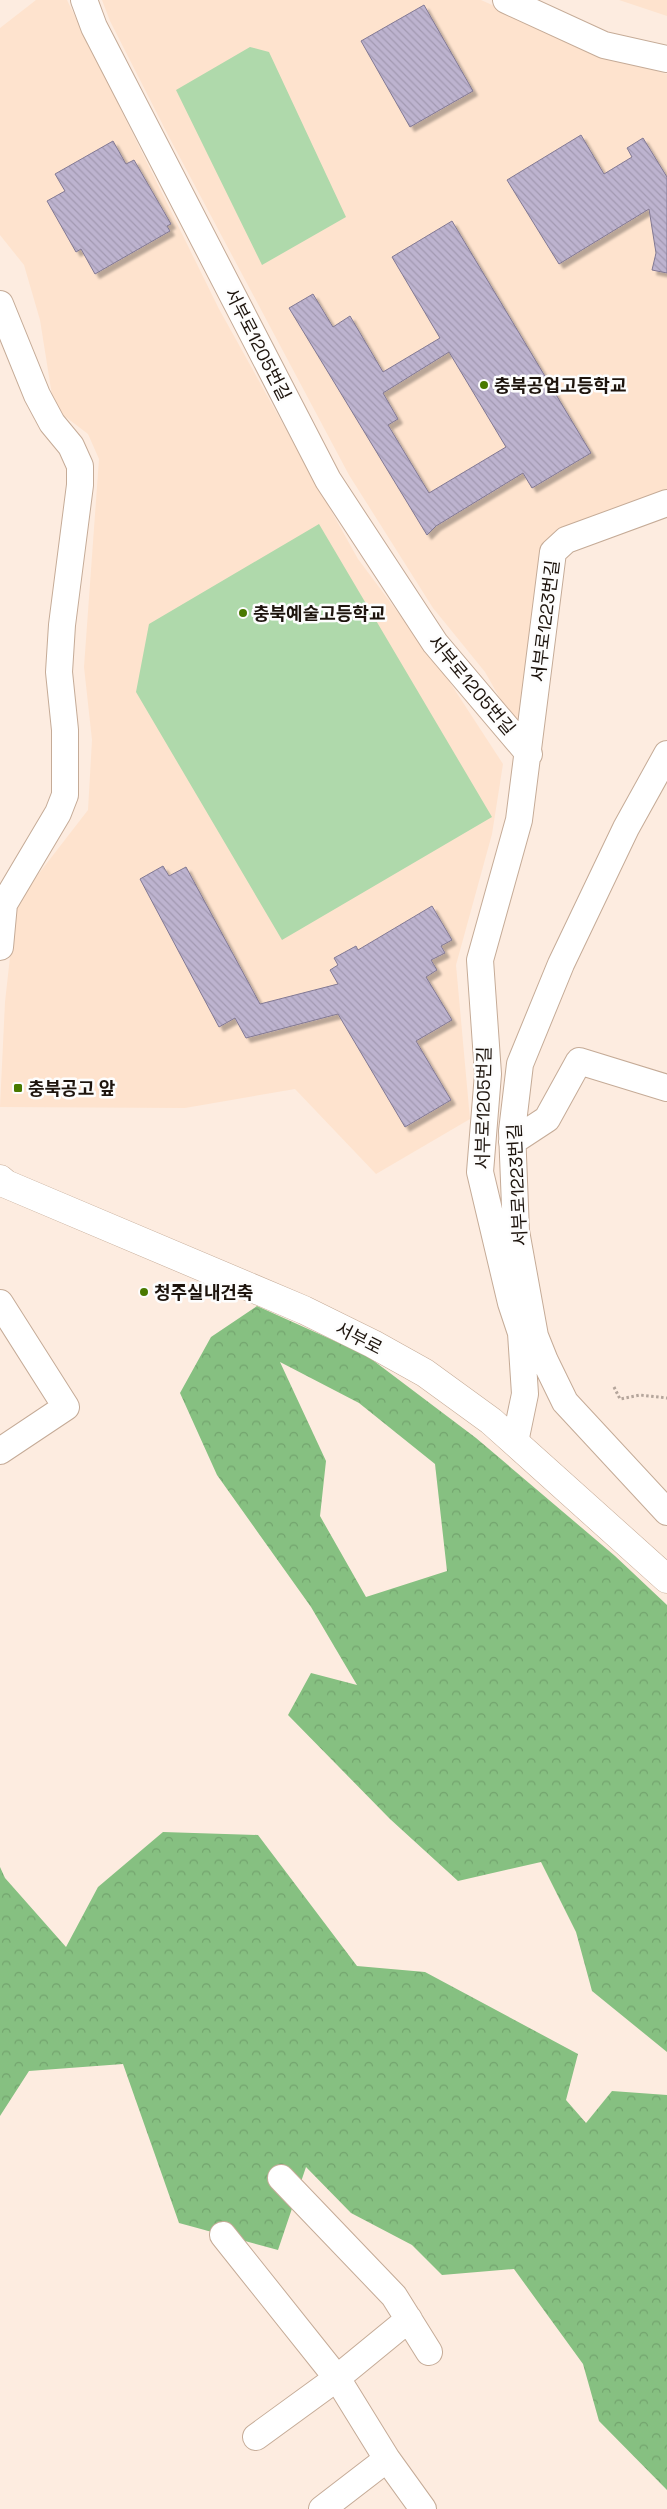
<svg xmlns="http://www.w3.org/2000/svg" width="667" height="2509" font-family="'Space Grotesk','Noto Sans KR',sans-serif">
<style>
.built{fill:#fee3ce}
.forest{fill:url(#forest-crowns);fill-rule:evenodd}
.garden{fill:#afd9ab}
.building{fill:url(#building-back-hatch);stroke:#827993;fill-rule:evenodd;filter:url(#shadow)}
.lines{fill:none;stroke-linecap:round;stroke-linejoin:round}
.minor-casing{stroke:#c5ab97;stroke-width:28}
.major-casing{stroke:#c5ab97;stroke-width:29}
.path{stroke:#b4a59b;stroke-width:3;stroke-dasharray:2.5 2.5;stroke-linecap:butt}
.minor{stroke:#fff;stroke-width:26}
.major{stroke:#fff;stroke-width:28}
.poi-dot{fill:#497900;stroke:#fdfdfd;stroke-width:2}
.labels{text-anchor:middle;dominant-baseline:central;stroke-width:5;stroke-linejoin:round;paint-order:stroke}
.street-label{font-size:18px;fill:#1d140d;stroke:#fdfdfd}
.poi-label{font-size:18px;font-weight:bold;fill:#1d140d;stroke:#fdfdfd;text-anchor:start}
</style>
<defs>
<pattern id="forest-crowns" width="20" height="18" patternUnits="userSpaceOnUse" patternTransform="scale(1.25)"><rect width="20" height="18" fill="#86c081"/><path d="M2 6a3 3 0 1 1 6 0M12 15a3 3 0 1 1 6 0" fill="none" stroke="#73a46e"/></pattern>
<pattern id="building-back-hatch" width="6" height="6" patternUnits="userSpaceOnUse" patternTransform="scale(1.25)"><rect width="6" height="6" fill="#bdb3cf"/><path d="M-1 5l2 2M0 0l6 6M5-1l2 2" fill="none" stroke="#a299b1"/></pattern>
<filter id="shadow"><feDropShadow dx="4.5" dy="4.5" stdDeviation="1" flood-color="#0004"/></filter>
</defs>
<rect width="100%" height="100%" fill="#fdece0"/>
<!-- built -->
<path class="built" d="M36,0H67L219,309L358,559L447,678L503,764L492,834L456,965L470,1119L376,1174L295,1089L185,1108L0,1107L5,1002L16,903L88,810L92,740L84,667L99,459L88,434L54,408L40,320L24,265L0,235V28Z
M102,0H481L601,54L667,74V490L564,529L523,727L514,723L485,672L433,608L349,475L169,137L110,21Z
M619,0H667V16Z"/>
<!-- forest -->
<path class="forest" d="M257,1306L366,1355L476,1438L615,1556L667,1605V2052L592,1991L576,1932L541,1862L458,1881L390,1819L288,1715L311,1673L357,1685L311,1607L217,1475L180,1393L211,1337ZM280,1362L359,1403L435,1464L447,1571L366,1597L320,1516L326,1461Z
M163,1832L258,1835L357,1966L425,1972L578,2054L566,2100L586,2123L612,2091L667,2095V2490L599,2421L583,2364L514,2269L442,2275L412,2245L351,2213L306,2167L278,2250L179,2223L123,2064L29,2071L0,2116V1867L5,1878L66,1947L98,1887Z"/>
<!-- garden -->
<path class="garden" d="M250,47L269,52L346,217L262,265L176,90Z
M319,524L492,817L282,940L136,692L149,624Z"/>
<!-- building -->
<path class="building" d="M424,5L473,91L410,127L361,41Z
M581,135L604,174L632,157L627,148L643,138L667,177V273L652,270L656,253L649,209L559,264L507,180Z
M113,141L126,164L134,160L171,224L167,226L170,231L95,274L81,249L76,252L47,201L65,191L55,174Z
M452,221L591,453L532,488L523,473L436,526L427,535L289,308L313,294L333,327L350,316L383,372L440,338L392,257ZM449,352L506,447L429,493L388,425L398,419L383,393Z
M163,866L169,876L186,867L260,1004L338,984L330,970L338,965L334,958L356,946L358,950L432,906L452,940L441,946L445,953L431,960L437,970L426,977L452,1020L416,1041L451,1100L405,1127L338,1014L246,1038L235,1018L219,1027L140,879Z"/>
<g class="lines">
<!-- minor casing -->
<g class="minor-casing">
<path id="minor" d="M84,0L94,27L328,480L435,643L529,754
M506,0L604,45L667,59
M0,304L37,395L52,423L71,446L80,466V485L62,625L59,672L65,730V795L58,813L4,904L0,947
M667,754L626,828L561,964L520,1064L512,1131L516,1231L535,1336L545,1361L565,1402L667,1512
M512,1142L547,1119L579,1061L667,1088
M0,1303L66,1407L0,1451
M515,1442L525,1394L521,1333L511,1303L480,1172L488,1074L480,960L519,820L553,552L566,540L667,503
M281,2178L394,2296L429,2352
M223,2235L337,2378L387,2459L322,2509
M256,2437L337,2378L409,2319
M387,2459L423,2509"/>
</g>
<!-- major casing -->
<g class="major-casing">
<path id="major" d="M0,1179L6,1184L304,1310L373,1344L425,1373L491,1421L667,1579"/>
</g>
<!-- path -->
<path class="path" d="M614,1387L620,1399L640,1395L667,1398"/>
<!-- minor -->
<use href="#minor" class="minor"/>
<!-- major -->
<use href="#major" class="major"/>
</g>
<!-- markers -->
<g class="poi-dot">
<circle cx="484" cy="385" r="5"/>
<circle cx="243" cy="613" r="5"/>
<rect x="13" y="1083" width="10" height="10" rx="2.5"/>
<circle cx="144" cy="1292" r="5"/>
</g>
<g class="labels">
<!-- street labels -->
<g class="street-label">
<text transform="translate(258 344) rotate(63)">서부로1205번길</text>
<text transform="translate(545 621) rotate(-83)">서부로1223번길</text>
<text transform="translate(472 685) rotate(50)">서부로1205번길</text>
<text transform="translate(483 1108) rotate(-89)">서부로1205번길</text>
<text transform="translate(517 1185) rotate(-93)">서부로1223번길</text>
<text transform="translate(359 1338) rotate(27)">서부로</text>
</g>
<!-- poi labels -->
<g class="poi-label">
<text x="494" y="385">충북공업고등학교</text>
<text x="253" y="613">충북예술고등학교</text>
<text x="28" y="1088">충북공고 앞</text>
<text x="154" y="1292">청주실내건축</text>
</g>
</g>
</svg>
